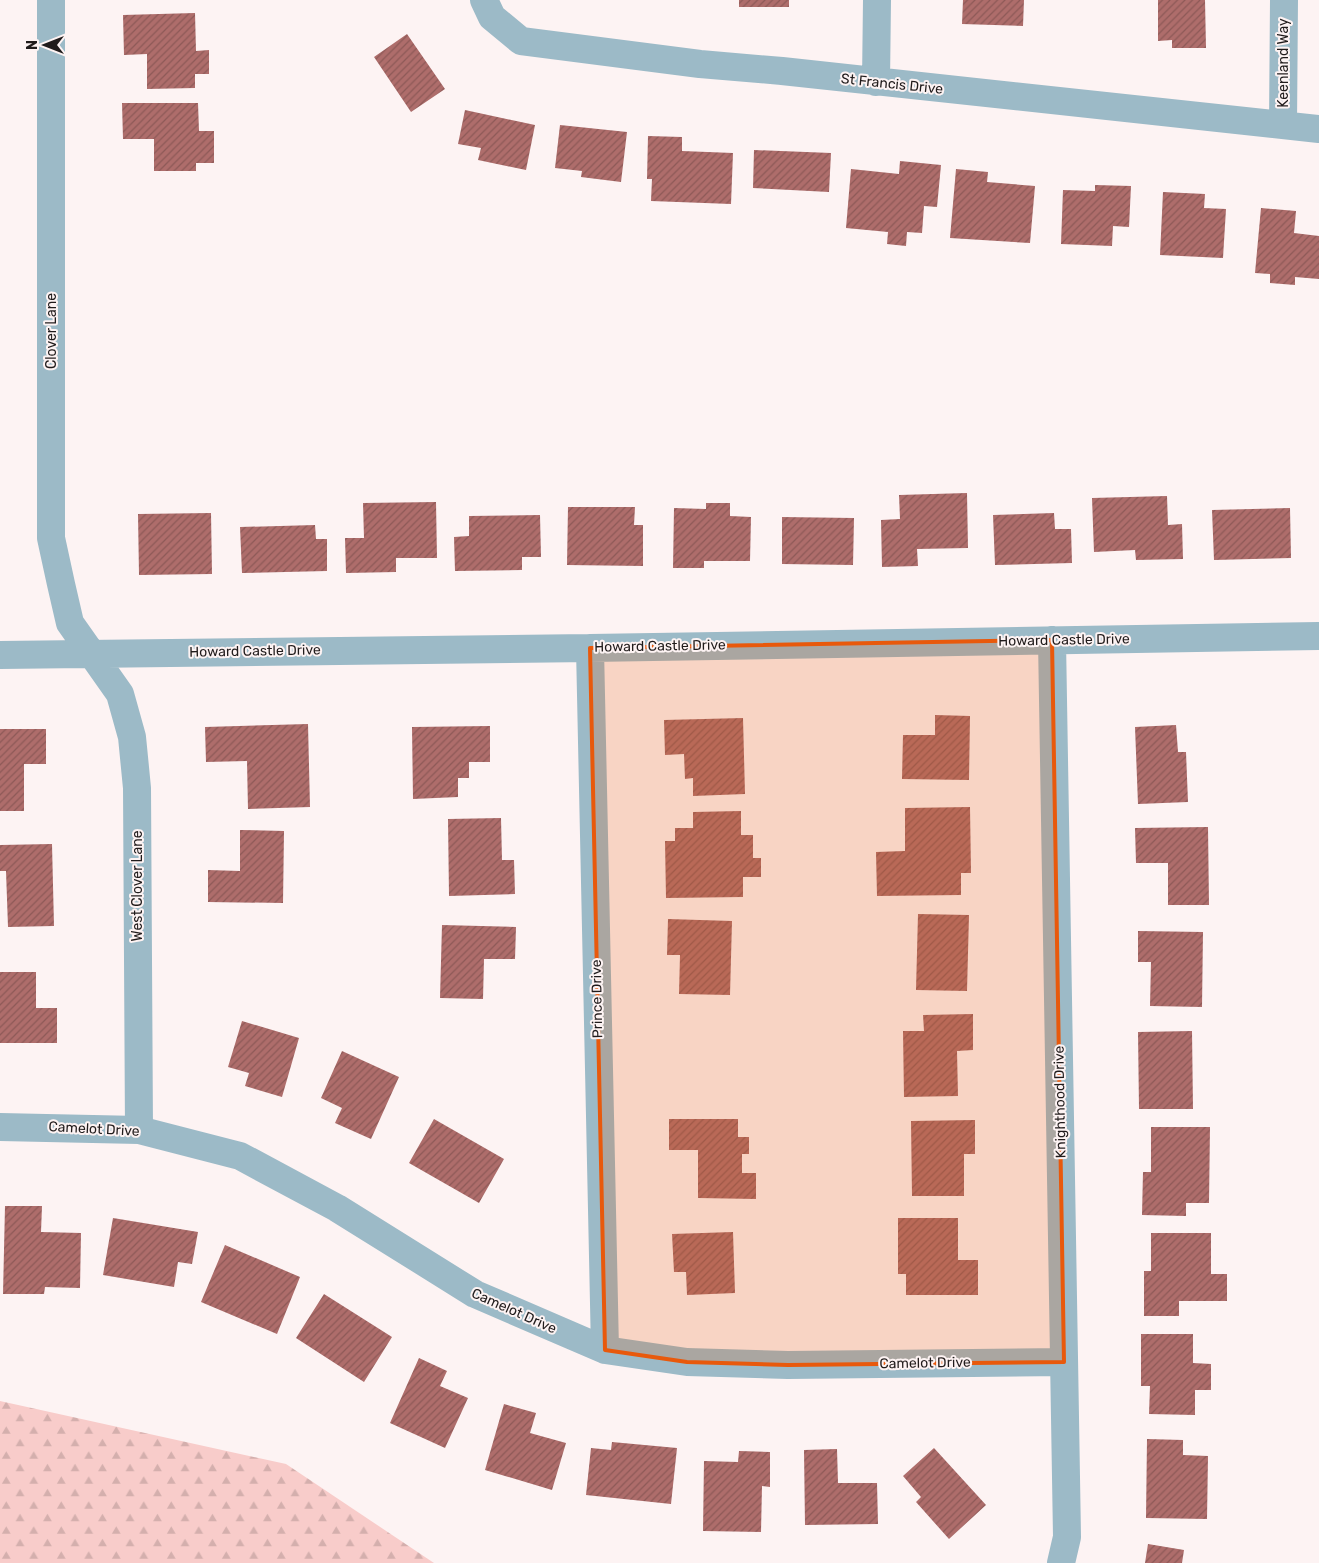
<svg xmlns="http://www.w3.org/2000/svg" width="1319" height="1563" font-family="Rubik,sans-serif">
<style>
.forest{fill:url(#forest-firs)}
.building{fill:url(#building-hatch)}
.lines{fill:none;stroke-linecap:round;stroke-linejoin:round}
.minor{stroke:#9cbac7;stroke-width:28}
.marked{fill:#e8590c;fill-opacity:0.2;stroke:#e8590c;stroke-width:4;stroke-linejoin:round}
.labels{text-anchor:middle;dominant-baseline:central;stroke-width:4;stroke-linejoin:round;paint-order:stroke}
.street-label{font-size:14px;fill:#201b1b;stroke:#fdf3f3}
</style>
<defs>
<pattern id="forest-firs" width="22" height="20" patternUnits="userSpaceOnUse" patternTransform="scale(1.25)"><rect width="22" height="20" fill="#f8ccca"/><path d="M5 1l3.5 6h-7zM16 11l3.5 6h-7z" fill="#d4afad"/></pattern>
<pattern id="building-hatch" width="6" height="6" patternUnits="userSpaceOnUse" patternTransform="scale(1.25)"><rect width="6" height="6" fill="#ae6d6b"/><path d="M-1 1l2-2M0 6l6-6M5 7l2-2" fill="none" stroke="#8d5957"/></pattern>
</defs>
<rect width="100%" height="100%" fill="#fdf3f3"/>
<!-- forest -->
<path class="forest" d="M0,1401L286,1464L434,1563H0Z"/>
<!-- building -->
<path class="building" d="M739,0H789V7H739Z
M963,0H1024L1023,26L962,24Z
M1158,0H1205L1206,48H1172V40L1158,41Z
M195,13L196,51L209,50V74H195V88L147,89V54L124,55L123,15Z
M407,34L445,89L411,112L374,57Z
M122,103H198L199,131H214V163H196V171H154V139H123Z
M465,110L535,125L526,170L478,160L481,148L458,144Z
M560,125L627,132L621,182L581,177L582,171L555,168Z
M648,136L682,137V151L733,153L731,204L651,201L652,179H647Z
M754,150L831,153L829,192L753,188Z
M900,161L941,165L937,207L924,206L922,233L907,232L906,246L887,244L888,232L846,228L851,169L899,174Z
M956,169L988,172L987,182L1035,186L1030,243L950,238Z
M1095,185L1131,186L1129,227L1113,226L1112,246L1061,244L1063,190L1095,191Z
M1163,192L1205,194L1204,208L1226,209L1223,258L1160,255Z
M1261,208L1296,211L1294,233L1319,236V279L1295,277V285L1270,283V274L1255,273Z
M967,493L968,548L917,549L918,566L882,567L881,520L900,519L899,495Z
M1167,496L1168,525L1182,524L1183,559L1136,560L1135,550L1094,552L1092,498Z
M436,502L437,558H396V572L346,573L345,538H364L363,503Z
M706,503H730V516L751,517L750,561H704V568H673L674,508L706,509Z
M568,507H635L634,525H643V566L567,565Z
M1290,508L1291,558L1214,560L1212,510Z
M211,513L212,574L139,575L138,514Z
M1054,513L1055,529H1071L1072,563L995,565L993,515Z
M540,515L541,557H522V570L455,571L454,537L469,536V516Z
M782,517L854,518L853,565L782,564Z
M315,525L316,539H327V571L242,573L240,527Z
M935,715L970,716L969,780L902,779L903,735H935Z
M743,718L745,794L693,796V778L685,779L684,754L665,755L664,720Z
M308,724L310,807L248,809L247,761L206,762L205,727Z
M1176,725L1178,752H1186L1188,802L1138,804L1135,727Z
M490,726V762H469V778H458V797L413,799L412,727Z
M0,729H46V764H24V811H0Z
M970,807L971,873H961V895L877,896L876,852L905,851V808Z
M741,811V835H753V858H761V877H743V897L666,898L665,841H675V828H693V812Z
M501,818L502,860H514L515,894L449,896L448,819Z
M1208,827L1209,905H1168V863H1136L1135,828Z
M240,830L284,831L283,903L208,902V870L240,871Z
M52,844L54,926L8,927L6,871H0V845Z
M918,914L969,915L967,991L916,990Z
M668,919L732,921L730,995L679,994L680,955H667Z
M442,925L516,927L515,959H484L483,999L440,998Z
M1138,931L1203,932L1202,1007L1150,1006L1151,962H1138Z
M0,972H36V1008H57V1043H0Z
M973,1014V1050L957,1051L958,1096L904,1097L903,1031H924L923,1015Z
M242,1021L299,1038L282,1097L245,1086L249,1073L228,1067Z
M1192,1031L1193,1109H1139L1138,1032Z
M342,1051L399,1077L371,1139L335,1123L342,1108L321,1098Z
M434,1119L504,1159L479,1203L409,1163Z
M669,1119H738V1137H749V1154H742V1173H756V1199L698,1198V1150H669Z
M975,1120V1154H964V1196H912L911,1121Z
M1151,1127H1210L1209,1203H1186V1216L1142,1215L1143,1172H1151Z
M5,1206H42L41,1232L81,1233L80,1288L45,1287L44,1294H3Z
M113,1218L198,1232L192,1264L178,1262L174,1287L103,1275Z
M898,1218H958V1260H978V1295H906V1274H898Z
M733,1232L735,1293L687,1295L686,1272H674L672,1234Z
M1151,1233H1211V1274H1227V1301H1179V1316H1144V1271H1151Z
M225,1245L300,1277L277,1334L201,1302Z
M324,1294L392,1337L364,1382L296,1338Z
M1141,1334H1193V1363L1211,1364V1390H1195V1415L1149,1414L1150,1386H1141Z
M419,1358L447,1371L440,1386L468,1398L445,1448L390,1423Z
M504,1404L536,1413L530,1433L566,1443L552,1490L485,1470Z
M1147,1439L1183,1440V1455L1208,1456L1207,1519L1146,1518Z
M612,1442L677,1448L671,1504L586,1495L591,1448L611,1450Z
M934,1448L986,1505L949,1539L916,1502L921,1497L903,1476Z
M837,1449L838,1483H877L878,1524L805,1525L804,1450Z
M739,1451L770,1452V1487L762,1486L761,1532L703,1531L704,1461L738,1462Z
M1148,1544L1184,1550L1182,1563H1145Z"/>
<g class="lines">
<!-- minor -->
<path class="minor" d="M51,0V538L61,584L70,623L120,694L132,737L137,788L139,1130
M484,0L492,17L521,41L700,64L782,71L1319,129
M876,82L877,0
M1283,125L1284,0
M1052,640L1067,1537L1061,1563
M590,648L605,1350
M0,655L590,648L1319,636
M0,1127L139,1130L240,1156L337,1208L475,1294L605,1350L687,1362L788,1365L1064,1362"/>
</g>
<!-- marked area -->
<path class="marked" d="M1052,640L1064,1362L788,1365L687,1362L605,1350L590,648Z"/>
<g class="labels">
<!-- street labels -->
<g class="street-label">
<text transform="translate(1283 63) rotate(-90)">Keenland Way</text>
<text transform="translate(892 84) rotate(6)">St Francis Drive</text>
<text transform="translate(51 331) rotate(-90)">Clover Lane</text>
<text transform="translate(1064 640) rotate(-1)">Howard Castle Drive</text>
<text transform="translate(660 646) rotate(-1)">Howard Castle Drive</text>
<text transform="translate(255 651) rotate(-1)">Howard Castle Drive</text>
<text transform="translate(137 886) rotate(-90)">West Clover Lane</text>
<text transform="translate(597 999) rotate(-91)">Prince Drive</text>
<text transform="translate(1060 1102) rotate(-91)">Knighthood Drive</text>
<text transform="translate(94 1129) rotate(3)">Camelot Drive</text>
<text transform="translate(514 1311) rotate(24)">Camelot Drive</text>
<text transform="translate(925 1363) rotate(-1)">Camelot Drive</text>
</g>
</g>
<!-- north arrow -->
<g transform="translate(45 45) rotate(270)" stroke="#fdf3f3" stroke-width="4" paint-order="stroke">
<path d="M0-4L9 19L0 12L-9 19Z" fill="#201b1b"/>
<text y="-8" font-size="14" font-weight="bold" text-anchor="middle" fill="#201b1b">N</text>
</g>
</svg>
